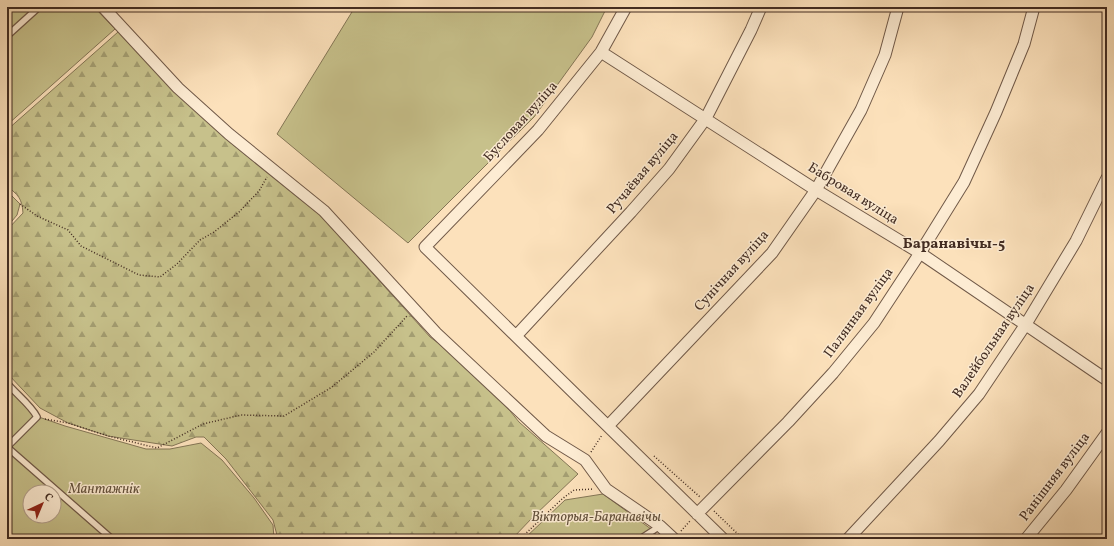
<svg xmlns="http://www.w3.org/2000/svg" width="1114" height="546" font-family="Vollkorn,serif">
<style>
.green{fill:#c7c18b;stroke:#847656;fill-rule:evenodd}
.forest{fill:url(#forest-firs);stroke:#847656}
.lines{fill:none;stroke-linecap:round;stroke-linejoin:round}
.service-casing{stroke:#705948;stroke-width:8}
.minor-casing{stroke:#705948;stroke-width:13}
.path{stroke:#422c22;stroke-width:1.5;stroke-dasharray:1 2;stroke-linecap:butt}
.service{stroke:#fdecd3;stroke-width:5.5}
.minor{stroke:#fdecd3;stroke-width:11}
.labels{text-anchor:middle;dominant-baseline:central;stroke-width:3;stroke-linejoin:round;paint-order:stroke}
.street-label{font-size:14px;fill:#422c22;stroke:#fdecd3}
.park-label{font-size:14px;font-style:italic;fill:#63513c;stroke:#fdecd3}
.neighbourhood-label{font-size:15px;font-weight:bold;fill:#422c22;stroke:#fdecd3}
</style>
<defs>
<pattern id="forest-firs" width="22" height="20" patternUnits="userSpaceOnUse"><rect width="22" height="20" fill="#c7c18b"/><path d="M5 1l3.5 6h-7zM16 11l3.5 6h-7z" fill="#a39d71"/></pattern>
</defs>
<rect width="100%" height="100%" fill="#fce1bb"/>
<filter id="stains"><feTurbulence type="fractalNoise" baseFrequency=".005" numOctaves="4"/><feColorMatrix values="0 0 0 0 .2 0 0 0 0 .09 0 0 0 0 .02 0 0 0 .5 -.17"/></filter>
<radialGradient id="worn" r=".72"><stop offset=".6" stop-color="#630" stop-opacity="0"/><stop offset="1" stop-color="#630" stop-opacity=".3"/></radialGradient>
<!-- green -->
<path class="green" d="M7,7H94L115,29L7,125Z
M355,7H607L592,37L534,117L408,243L277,134Z
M7,191L20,204L17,215L7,227Z
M7,385L17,398L33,415L65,426L146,449H170L201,443L222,460L254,498L273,525L274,539H7ZM30,492H54V516H30Z
M603,494L651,529L660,539H524L565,500Z"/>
<!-- forest -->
<path class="forest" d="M118,32L175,92L226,139L320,215L430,337L480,374L519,422L578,474L533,517L512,539H278L273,520L226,459L204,437H196L172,446L108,436L68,423L40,408L7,373V230L23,213C22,198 18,195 7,186V130Z"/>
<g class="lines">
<!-- service casing -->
<g class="service-casing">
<path id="service" d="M7,36L39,7
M7,383C16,394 31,405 37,417L7,447
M7,447L112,539
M640,539L660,526"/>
</g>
<!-- minor casing -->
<g class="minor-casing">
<path id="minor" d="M103,7L178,88L229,134L324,211L436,333L546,436L585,460L606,489L660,526L674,539
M626,7L601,52L538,130L425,247L723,539
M601,52L816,190L920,253L1107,380
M516,336L631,212L669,169L706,118L751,30L761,7
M608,426L772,253L816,190L861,110L885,55L898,7
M697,514L788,422L833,373L874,323L920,253L964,182L996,112L1024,44L1034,7
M848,539L939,441L979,394L1026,324L1076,241L1107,178
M1026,539L1066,490L1107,433"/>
</g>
<!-- path -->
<path class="path" d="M20,204L37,216L68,230L81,246L139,275L160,277L177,264L200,240L214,232L239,212L259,191L267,177
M45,419L68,423L108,436L157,448L203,424L241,415L284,416L332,387L374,352L407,316
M591,452L602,435
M654,456L700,497
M714,511L743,539
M681,531L690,521
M520,539L562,499L574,490L594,489"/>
<!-- service -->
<use href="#service" class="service"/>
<!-- minor -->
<use href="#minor" class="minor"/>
</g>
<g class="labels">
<!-- street labels -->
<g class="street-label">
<text transform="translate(521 122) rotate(-48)">Бусловая вуліца</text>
<text transform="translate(643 173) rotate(-50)">Ручаёвая вуліца</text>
<text transform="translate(853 194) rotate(32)">Бабровая вуліца</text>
<text transform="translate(732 271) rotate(-48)">Сунічная вуліца</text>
<text transform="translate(859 313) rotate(-54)">Палянная вуліца</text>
<text transform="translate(994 341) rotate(-56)">Валейбольная вуліца</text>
<text transform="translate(1055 477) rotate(-53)">Ранішняя вуліца</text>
</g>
<!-- park labels -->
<g class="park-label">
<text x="104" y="489">Мантажнік</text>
<text x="596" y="517">Вікторыя-Баранавічы</text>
</g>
<!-- neighbourhood labels -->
<g class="neighbourhood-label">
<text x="954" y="244">Баранавічы-5</text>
</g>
</g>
<!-- margin -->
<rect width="1114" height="546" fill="none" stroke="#fce1bb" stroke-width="24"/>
<rect x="8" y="8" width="1098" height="530" fill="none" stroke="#422c22" stroke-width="2"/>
<rect x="12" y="12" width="1090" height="522" fill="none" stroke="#422c22"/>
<!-- north arrow -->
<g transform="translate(42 504) rotate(44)"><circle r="19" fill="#fdecd3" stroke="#b29f8c"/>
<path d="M0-3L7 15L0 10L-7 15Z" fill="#8f2418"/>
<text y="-6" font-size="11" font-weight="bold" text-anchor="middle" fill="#422c22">С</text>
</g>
<rect width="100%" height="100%" filter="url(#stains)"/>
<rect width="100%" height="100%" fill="url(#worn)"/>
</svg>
